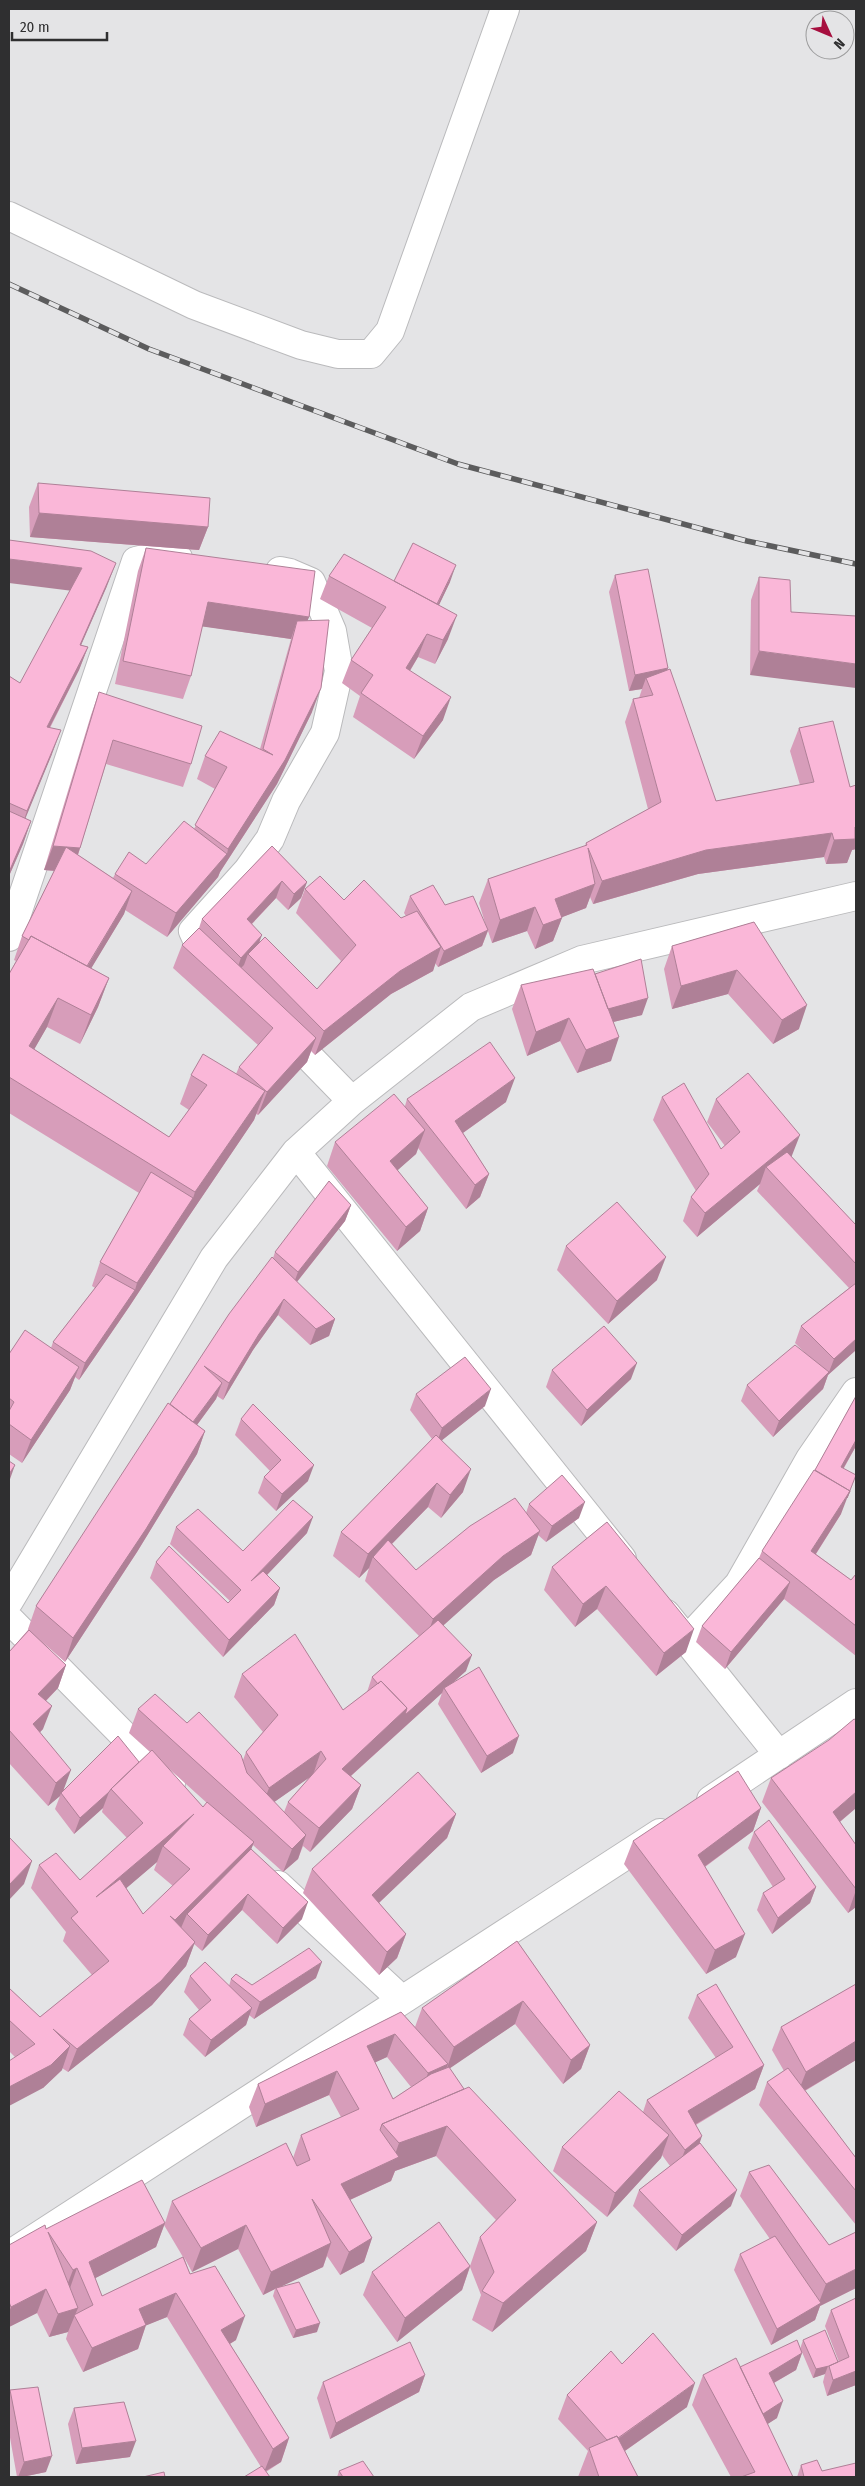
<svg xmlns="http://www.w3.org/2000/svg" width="865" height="2486" font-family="'Fira Sans Condensed',sans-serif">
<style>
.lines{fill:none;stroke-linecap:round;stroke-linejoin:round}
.minor-casing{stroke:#bababc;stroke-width:30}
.minor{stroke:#fff;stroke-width:28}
.rail-casing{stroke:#5c5c5d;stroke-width:5.5}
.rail{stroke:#e4e4e6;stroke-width:4;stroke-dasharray:11;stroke-linecap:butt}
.wall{fill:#d79dba;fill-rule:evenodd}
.shaded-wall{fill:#af8097}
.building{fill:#fab7d8;stroke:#af8097;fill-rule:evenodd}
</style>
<rect width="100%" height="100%" fill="#e4e4e6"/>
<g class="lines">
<!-- minor casing -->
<g class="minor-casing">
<path id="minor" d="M9,216L194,305L301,345L338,354H371L390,331L505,9
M9,937L136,561L153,557L178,558
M217,962L198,942L193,931L248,870L270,839L286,801L325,733L339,671L332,631L311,582L290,573L280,571
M283,1030L352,1101
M296,1152L622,1559
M9,1601L214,1258L296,1152L352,1101L471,1007L582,960L856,896
M666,1614L779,1755
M9,1619L171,1783
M687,1640L739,1584L810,1459L856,1392
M711,1800L856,1703
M278,1885L402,2000
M9,2255L660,1833"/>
</g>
<!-- minor -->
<use href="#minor" class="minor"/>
<!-- rail casing -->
<g class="rail-casing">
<path id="rail" d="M9,284L149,349L458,464L747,541L856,564"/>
</g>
<!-- rail -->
<use href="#rail" class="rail"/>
</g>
<!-- wall -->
<path class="wall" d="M38,483L208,527L199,550L30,537L29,507Z
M146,548L309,617L307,621L312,712L277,784L220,872L218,877L167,937L125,910L124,914L91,968L109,978L98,1007L80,1044L47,1027L34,1049L169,1137L189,1110L180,1104L191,1075L236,1074L239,1067L258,1045L173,968L182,945L199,928L202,919L272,846L307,882L301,898L288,910L276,898L252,924L260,942L317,989L341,961L296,913L305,889L344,900L401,918L406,916L404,913L410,896L445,905L486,926L479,903L488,879L585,846L586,843L648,809L625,722L633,699L639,698L642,689L629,691L609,592L615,575L668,668L667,670L716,801L800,785L790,751L799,728L850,787L856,785V849L852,850L847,863L826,864L824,857L698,874L593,904L590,897L586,908L562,917L553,941L535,949L527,931L492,943L488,931L482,946L438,967L435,963L433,971L391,994L315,1055L311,1051L307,1062L258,1115L256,1114L254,1120L185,1222L129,1307L79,1380L75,1377L70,1390L22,1463L9,1454V1354L51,1348L53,1342L95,1288L92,1286L100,1262L139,1193L9,1113V974L16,961L14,960L22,936L54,871L44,870L91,715L99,692L191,764L183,787L106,764L78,855L113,878L115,874L146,864L194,829L215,789L197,779L205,756L260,749L291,639L202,626L191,676L183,699L115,684L138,571Z
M329,576L394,581L450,582L439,605L448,639L435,664L418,657L410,671L443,720L414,759L353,717L360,696L342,683L351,660L372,628L320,599Z
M759,577L791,612L750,675L751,600Z
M107,586L81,645L88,647L79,670L50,728L52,754L25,818L31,821L23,844L9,876V676L20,683Z
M754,922L799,1029L773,1044L728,994L672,1009L664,969L672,946Z
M595,974L642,1015L613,1022L611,1061L577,1073L560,1041L527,1056L512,1009L521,985Z
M662,1097L721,1149L725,1146L707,1122L716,1099L792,1157L856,1225V1350L828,1375L823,1389L773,1437L741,1401L747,1385L807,1355L795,1343L801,1326L849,1288L757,1191L760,1184L697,1237L683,1221L691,1197L696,1191L653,1120Z
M407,1099L506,1102L463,1133L489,1174L480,1197L466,1209L418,1148L416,1154L397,1170L428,1208L420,1231L397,1251L327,1166L335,1142L405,1106Z
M351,1205L345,1221L297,1282L335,1319L329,1336L310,1345L278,1315L253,1350L223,1400L217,1396L216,1399L197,1425L205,1431L197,1454L137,1552L65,1662L41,1641L66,1665L58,1688L46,1701L43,1729L40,1732L64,1790L139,1762L150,1752L129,1733L138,1709L187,1723L243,1760L246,1752L263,1732L234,1697L242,1674L343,1710L367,1692L372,1677L419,1636L365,1581L369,1568L359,1578L333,1556L341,1532L432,1439L410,1410L416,1394L485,1406L442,1440L463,1492L441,1518L428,1507L392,1544L416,1570L526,1513L529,1504L579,1518L546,1542L538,1535L531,1555L494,1580L443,1625L466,1671L454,1681L513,1753L481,1773L438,1704L442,1693L351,1776L361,1785L352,1809L310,1852L303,1846L298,1859L283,1872L253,1845L251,1849L302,1919L277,1944L242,1910L202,1951L194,1944L186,1966L152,2005L68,2072L62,2068V2070L43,2088L15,2057L9,2051V1988L40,2017L92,1975L63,1941L66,1932L31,1888L39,1865L80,1880L127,1838L102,1812L103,1808L74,1834L55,1809L60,1796L48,1806L9,1763V1652L28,1630V1629L36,1606L170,1404L273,1258L275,1252ZM166,1766L207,1803L203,1807ZM311,1776L288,1802L284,1812L274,1802ZM157,1862L154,1870L173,1886L143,1914L126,1888Z
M566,1246L657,1280L608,1324L557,1270Z
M552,1370L631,1379L581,1426L546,1387Z
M856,1396V1446L844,1468L841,1514L816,1554L851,1580L856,1574V1656L784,1599L725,1669L696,1642L702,1626L759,1558L762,1551L815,1470Z
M241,1419L308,1481L276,1511L258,1493L264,1477L270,1471L235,1435Z
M607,1522L686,1652L656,1676L597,1609L575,1627L544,1590L552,1567Z
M176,1527L243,1551L307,1533L267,1575L280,1588L274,1605L223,1657L150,1578L156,1562L228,1603L230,1601L170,1544Z
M771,1778L856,1808L840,1822L856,1845V1907L848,1913L762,1802Z
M761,1808L753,1831L705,1867L736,1957L706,1974L624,1864L633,1841Z
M456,1814L447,1838L379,1903L406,1934L397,1958L379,1975L303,1893L312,1869Z
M754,1832L816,1887L810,1903L772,1934L757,1910L763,1893L773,1887L748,1848Z
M517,1941L590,2045L581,2069L563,2084L515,2024L449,2068L464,2089L597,2222L586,2251L492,2332L472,2320L481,2295L470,2267L462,2290L397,2342L363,2295L372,2272L470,2266L480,2237L496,2220L436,2156L395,2171L391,2181L350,2200L372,2238L364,2262L340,2275L327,2256L323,2267L281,2286L317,2332L293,2338L273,2296L275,2289L263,2295L238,2249L192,2272L184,2257L190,2274L236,2340L230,2344L289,2438L281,2462L266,2472L261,2467L167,2317L146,2325L138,2349L83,2372L66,2339L68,2332L49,2337L37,2313L9,2327V2245L46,2229L165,2223L172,2201L293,2158L301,2135L341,2117L329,2095L256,2127L249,2107L258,2084L401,2012L415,2027L422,2008ZM387,2057L411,2087L393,2099L375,2062ZM164,2225L183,2257L102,2296L95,2278L156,2247Z
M190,1976L229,1986L231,1979L252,1985L316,1978L254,2019L249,2015L246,2025L205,2057L183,2035L189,2019L199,2010L184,1992Z
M856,1984V2060L805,2091L856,2158V2225L759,2105L767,2082L784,2071L772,2050L781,2027Z
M697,1995L764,2065L755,2089L696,2125L700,2143L731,2206L676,2251L633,2206L639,2190L670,2166L662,2155L661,2158L607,2217L553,2171L562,2147L643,2112L647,2100L716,2058L688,2018Z
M749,2172L829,2245L856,2232V2288L820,2306L815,2320L771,2345L734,2270L740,2254L770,2239L740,2196Z
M856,2298V2385L827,2396L823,2382L825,2374L813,2378L802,2352V2353L796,2370L774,2383L777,2418L767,2424L793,2477H731L692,2405L703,2375L740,2367L800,2349L803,2340L839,2362L825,2326L831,2310Z
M622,2364L687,2407L625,2451L638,2477H578L588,2451L558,2419L567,2395Z
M425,2375L419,2392L330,2439L317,2398L323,2382Z
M10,2390L46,2472L22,2477H17L9,2432V2394Z
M74,2408L130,2457L76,2464L68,2424Z
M801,2465L822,2471L856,2477H797Z
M339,2471L374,2477H337Z"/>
<!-- shaded-wall -->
<path class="shaded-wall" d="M39,513L208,527L199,550L30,537Z
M9,559L82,568L73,591L9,583Z
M116,563L107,586L71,668L80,645Z
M456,565L450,582L428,628L434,612Z
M208,602L309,617L300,640L297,621L291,639L199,626Z
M457,615L448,639L435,664L443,640Z
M427,634L418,657L397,692L406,668Z
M88,647L79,670L38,750L47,727Z
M759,651L856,664V688L750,675Z
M668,668L662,685L646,678L642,689L629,691L635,675Z
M321,688L312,712L277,784L220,872L218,877L167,937L176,913L227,854L228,849Z
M451,697L443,720L414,759L423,736Z
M61,730L52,754L19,834L27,811Z
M31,821L23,844L9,876V872Z
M855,827H856V849L852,850L847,863L826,864L834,840Z
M832,833L824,857L698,874L593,904L602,881L706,850Z
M53,846L80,848L72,872L44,870Z
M282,881L276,898L241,935L247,919Z
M307,882L301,898L288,910L294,894Z
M595,884L586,908L547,923L555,899Z
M132,891L124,914L77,992L86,969Z
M535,907L527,931L492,943L500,920Z
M562,918L553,941L535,949L543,925Z
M488,930L482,946L438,967L444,951Z
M262,935L256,951L248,954L244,965L235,974L241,958Z
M441,947L433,971L391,994L315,1055L324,1031L400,971Z
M737,970L728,994L672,1009L681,986Z
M109,978L98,1007L80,1044L91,1015Z
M58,998L47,1027L19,1076L29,1046Z
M648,998L642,1015L597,1026L603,1010Z
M807,1005L799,1029L773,1044L782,1020Z
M569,1018L560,1041L527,1056L536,1032Z
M619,1037L611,1061L577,1073L586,1050Z
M316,1038L307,1062L258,1115L267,1092Z
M515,1078L506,1102L446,1145L455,1121Z
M265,1091L254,1120L185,1222L195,1192Z
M425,1130L416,1154L381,1185L390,1161Z
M800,1135L791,1158L766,1167L760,1184L697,1237L705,1213Z
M489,1174L480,1197L466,1209L475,1185Z
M193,1198L185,1222L129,1307L79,1380L85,1363L135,1290L137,1283Z
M351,1205L345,1221L292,1288L298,1272Z
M428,1208L420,1231L397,1251L406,1227Z
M666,1257L657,1280L608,1324L617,1301Z
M284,1299L278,1315L253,1350L223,1400L229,1383L259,1334Z
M335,1319L329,1336L310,1345L316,1329Z
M856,1339V1350L828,1375L823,1389L773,1437L779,1421L829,1372L834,1359Z
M637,1363L631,1379L581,1426L587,1410Z
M79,1367L70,1390L22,1463L31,1440Z
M222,1383L216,1399L183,1444L189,1428Z
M491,1389L485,1406L436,1445L442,1428Z
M205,1431L197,1454L137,1552L65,1662L73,1638Z
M856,1440V1446L835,1483L841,1467Z
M15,1465L9,1482V1474Z
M314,1465L308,1481L276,1511L282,1494Z
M471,1469L463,1492L441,1518L450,1495Z
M856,1475L841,1514L803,1574L811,1551L850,1491Z
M437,1483L428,1507L376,1560L373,1557L369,1568L359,1578L368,1554Z
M585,1502L579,1518L546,1542L552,1526Z
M313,1517L307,1533L245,1598L251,1581Z
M540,1531L531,1555L494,1580L425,1642L433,1619L503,1556Z
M790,1582L784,1599L725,1669L731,1652Z
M606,1586L597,1609L575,1627L583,1604Z
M280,1588L274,1605L223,1657L229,1640Z
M694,1629L686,1652L656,1676L664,1653Z
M472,1655L466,1671L445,1690L444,1688L442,1693L333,1792L342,1769L407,1708Z
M66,1665L58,1688L30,1717L38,1694Z
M52,1706L43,1729L25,1748L33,1724Z
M519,1736L513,1753L481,1773L487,1756Z
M321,1751L313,1775L260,1812L269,1788Z
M71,1770L62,1794L61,1793L60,1796L48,1806L56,1783Z
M361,1785L352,1809L310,1852L319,1828Z
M109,1792L103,1808L74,1834L80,1818Z
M856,1792V1808L824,1835L833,1812Z
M761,1808L753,1831L689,1878L698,1855Z
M194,1814L163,1846L157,1862L88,1921L96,1897Z
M456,1814L447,1838L363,1918L372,1895Z
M306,1835L298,1859L283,1872L292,1849Z
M254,1842L245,1865L187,1914L181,1928L166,1943L175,1920Z
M32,1861L24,1884L9,1900V1885Z
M816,1887L810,1903L772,1934L778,1918Z
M856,1890V1907L848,1913Z
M248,1894L242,1910L202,1951L208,1935Z
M308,1902L302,1919L277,1944L283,1928Z
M406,1934L397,1958L379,1975L387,1952Z
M745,1934L736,1957L706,1974L715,1950Z
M195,1942L186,1966L152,2005L68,2072L77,2049Z
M322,1962L316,1978L254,2019L260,2002Z
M523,2001L515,2024L446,2071L454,2047Z
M252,2008L246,2025L205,2057L211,2040Z
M395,2034L387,2057L359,2070L367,2046Z
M856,2041V2060L797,2095L806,2072Z
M590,2045L581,2069L563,2084L571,2060Z
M70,2046L62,2070L43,2088L9,2106V2087Z
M448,2064L439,2088L420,2097L428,2073Z
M764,2065L755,2089L679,2134L688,2111Z
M337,2071L329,2095L256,2127L265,2104Z
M447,2126L436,2156L395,2171L391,2181L332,2208L341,2184L393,2160L399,2143Z
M669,2135L661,2158L607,2217L615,2193Z
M702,2136L694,2160L676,2173L685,2150Z
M737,2190L731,2206L676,2251L682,2235Z
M597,2222L586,2251L492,2332L503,2303Z
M165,2223L156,2247L84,2284L89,2262Z
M246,2225L238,2249L192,2272L201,2248Z
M372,2238L364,2262L340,2275L349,2252Z
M331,2243L323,2267L276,2289V2288L275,2289L263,2295L271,2272Z
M470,2266L462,2290L397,2342L405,2318Z
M77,2268L69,2291L64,2293L73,2270Z
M856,2269V2288L820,2306L815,2320L771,2345L777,2329L818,2305L826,2284Z
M46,2289L37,2313L9,2327V2312L11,2307Z
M176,2293L167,2317L140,2328L146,2325L138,2349L83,2372L92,2348L139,2309Z
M78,2308L68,2332L49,2337L58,2314Z
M245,2316L236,2340L213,2354L221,2330Z
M320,2323L317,2332L293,2338L296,2330Z
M802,2353L796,2370L763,2389L769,2373Z
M828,2366L825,2374L813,2378L816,2369Z
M856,2371V2385L827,2396L833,2380Z
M425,2375L419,2392L330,2439L336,2423Z
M695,2383L687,2407L602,2467L611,2444Z
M783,2401L777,2418L749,2436L755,2419Z
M289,2438L281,2462L264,2472L273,2449Z
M136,2441L130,2457L76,2464L82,2448Z
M52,2456L46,2472L22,2477H18L24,2462Z"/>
<!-- building -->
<path class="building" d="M38,483L210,498L208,527L39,513Z
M9,540L91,551L116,563L80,645L88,647L47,727L61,730L27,811L9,803V676L20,683L82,568L9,559Z
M413,543L456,565L437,604L394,581Z
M146,548L315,571L309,617L208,602L191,676L123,661Z
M344,554L457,615L443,640L427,634L406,668L451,697L423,736L361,693L373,675L351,660L386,607L329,576Z
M648,569L668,668L635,675L615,575Z
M759,577L790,580L791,612L856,616V664L759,651Z
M329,620L321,688L285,760L228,849L195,825L227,767L205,756L220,731L273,755L263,749L297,621Z
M670,669L716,801L814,782L799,728L833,721L850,787L856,785V827H855V839L834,840L832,833L706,850L602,881L588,848L595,884L555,899L562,918L543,925L535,907L500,920L488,879L587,845L586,843L661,802L633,699L653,695L646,678Z
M99,692L202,726L191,764L113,740L80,848L53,846Z
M9,811L31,821L9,872Z
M184,821L227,854L176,913L115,874L129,852L146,864Z
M272,846L307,882L294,894L282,881L247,919L262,935L241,958L202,919Z
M66,847L132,891L87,966L31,936L29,940L22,936Z
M320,876L344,900L364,880L401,918L417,911L441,947L400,971L324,1031L248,954L265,937L317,989L356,945L305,889Z
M433,885L445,905L473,896L488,930L444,951L410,896Z
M754,922L807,1005L782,1020L737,970L681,986L672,946Z
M199,928L316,1038L267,1092L239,1067L273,1028L182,945Z
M31,936L109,978L91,1015L58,998L29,1046L169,1137L207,1085L191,1075L203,1054L265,1091L195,1192L9,1077V974Z
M641,959L648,998L608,1009L595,974Z
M593,969L619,1037L586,1050L569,1018L536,1032L521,985Z
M490,1042L515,1078L455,1121L489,1174L475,1185L407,1099Z
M748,1073L800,1135L705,1213L691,1197L709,1174L662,1097L684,1083L721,1149L740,1132L716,1099Z
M394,1094L425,1130L390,1161L428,1208L406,1227L335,1142Z
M787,1152L856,1225V1264L766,1167Z
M151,1172L193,1198L137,1283L100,1262Z
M329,1181L351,1205L298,1272L275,1252Z
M617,1202L666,1257L617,1301L566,1246Z
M272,1257L335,1319L316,1329L284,1299L259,1334L229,1383L204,1366L222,1383L193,1422L170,1404L229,1314Z
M106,1274L135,1290L85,1363L53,1342Z
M856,1283V1339L834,1359L801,1326Z
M604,1326L637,1363L587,1410L552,1370Z
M25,1330L79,1367L31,1440L9,1424V1411L14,1402L9,1398V1354Z
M795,1345L829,1372L779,1421L747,1385Z
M465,1357L491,1389L442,1428L416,1394Z
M856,1396V1440L841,1467L856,1475L847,1498L850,1491L815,1470Z
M168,1403L205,1431L146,1529L73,1638L36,1606Z
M253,1404L314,1465L282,1494L264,1477L281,1460L241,1419Z
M436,1435L471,1469L450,1495L437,1483L368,1554L341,1532Z
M9,1461L15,1465L9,1474Z
M814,1470L850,1491L811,1551L851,1580L856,1574V1626L762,1551Z
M562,1475L585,1502L552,1526L529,1504Z
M515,1498L540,1531L503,1556L433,1619L373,1557L388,1540L416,1570L470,1526Z
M293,1500L313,1517L251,1581L263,1571L280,1588L229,1640L156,1562L169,1546L228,1603L241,1590L176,1527L198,1509L243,1551Z
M607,1522L694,1629L664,1653L606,1586L583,1604L552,1567Z
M759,1558L790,1582L731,1652L702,1626Z
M438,1620L472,1655L405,1715L407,1708L381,1681L378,1684L372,1677Z
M29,1630L66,1665L38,1694L52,1706L33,1724L71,1770L56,1783L9,1730V1652Z
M295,1634L343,1710L381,1681L407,1708L342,1769L361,1785L319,1828L288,1802L326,1759L321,1751L269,1788L246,1752L278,1715L242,1674Z
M479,1667L519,1736L487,1756L444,1688Z
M155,1694L187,1723L199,1712L241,1755L247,1773L306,1835L292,1849L138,1709Z
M854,1719L856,1720V1792L833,1812L856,1845V1889L771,1778L829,1740Z
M118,1736L139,1762L111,1789L109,1792L80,1818L61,1793Z
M152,1750L203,1807L207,1802L254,1842L175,1920L170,1916L195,1942L161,1981L77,2049L53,2029L70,2046L51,2065L9,2087V2061L35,2044L9,2020V1988L40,2017L109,1961L71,1918L78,1912L39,1865L56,1853L80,1880L143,1823L111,1789ZM194,1814L163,1846L190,1869L143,1914L120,1879L96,1897Z
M738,1771L761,1808L698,1855L745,1934L715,1950L633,1841Z
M418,1772L456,1814L372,1895L406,1934L387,1952L312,1869Z
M769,1820L816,1887L778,1918L763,1893L785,1879L754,1832Z
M9,1837L32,1861L9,1885Z
M251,1849L308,1902L283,1928L248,1894L208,1935L187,1914Z
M517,1941L590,2045L571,2060L523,2001L454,2047L422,2008Z
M309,1948L322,1962L260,2002L231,1979L236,1974L252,1985Z
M205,1962L252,2008L211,2040L189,2019L211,2000L190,1976Z
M716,1984L764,2065L688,2111L702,2136L685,2150L647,2100L733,2047L697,1995Z
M856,1984V2041L806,2072L781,2027Z
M401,2012L448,2064L428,2073L395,2034L367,2046L393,2099L431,2074L449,2067L464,2089L382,2124L380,2130L399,2157L341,2184L372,2238L349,2252L312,2199L331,2243L271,2272L246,2225L201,2248L172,2201L286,2143L297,2166L310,2160L301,2135L359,2109L337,2071L265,2104L258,2084Z
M788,2068L856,2158V2191L767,2082Z
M469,2087L597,2222L503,2303L482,2291L494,2272L480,2237L516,2200L447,2126L399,2143L382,2124Z
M619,2091L669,2135L615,2193L562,2147Z
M700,2143L737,2190L682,2235L639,2190Z
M769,2165L829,2245L856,2232V2269L826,2284L749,2172Z
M142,2180L165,2223L89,2262L102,2296L183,2257L190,2274L215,2266L245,2316L221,2330L289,2438L273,2449L176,2293L139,2309L146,2325L92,2348L74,2315L93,2305L77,2268L73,2270L48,2232L78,2308L58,2314L46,2289L11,2307L9,2302V2245L45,2225L46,2229Z
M439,2222L470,2266L405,2318L372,2272Z
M775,2236L821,2303L777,2329L740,2254Z
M299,2282L320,2323L296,2330L276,2288Z
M856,2298V2371L833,2380L829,2366L849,2357L831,2310Z
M825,2330L838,2362L829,2366L816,2369L803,2340Z
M653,2333L695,2383L618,2438L617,2436L607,2440L567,2395L611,2351L622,2364Z
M797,2340L802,2353L769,2373L783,2401L763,2414L740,2367Z
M410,2342L425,2375L336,2423L323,2382Z
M736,2358L793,2477H741L755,2472L703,2375Z
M38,2387L52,2456L24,2462L10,2390Z
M124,2402L136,2441L82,2448L74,2408Z
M617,2436L638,2477H599L589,2448Z
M817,2460L822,2471L856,2463V2477H804L801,2465Z
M363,2461L374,2477H343L339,2471Z
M262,2466L270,2477H244Z
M164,2472L165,2477H143Z"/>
<!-- border -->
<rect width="865" height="2486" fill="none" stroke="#2f2f30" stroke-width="20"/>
<!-- north arrow -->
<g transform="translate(830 35) rotate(134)"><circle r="24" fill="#e4e4e6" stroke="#9c9c9d"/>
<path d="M0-4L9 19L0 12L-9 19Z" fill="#a70f3f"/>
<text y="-8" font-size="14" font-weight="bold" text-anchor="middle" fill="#2f2f30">N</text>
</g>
<!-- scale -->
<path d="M12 32v8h95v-8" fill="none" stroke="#2f2f30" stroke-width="2.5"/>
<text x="20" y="32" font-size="15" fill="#2f2f30" stroke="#e4e4e6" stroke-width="4" paint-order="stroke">20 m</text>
</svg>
